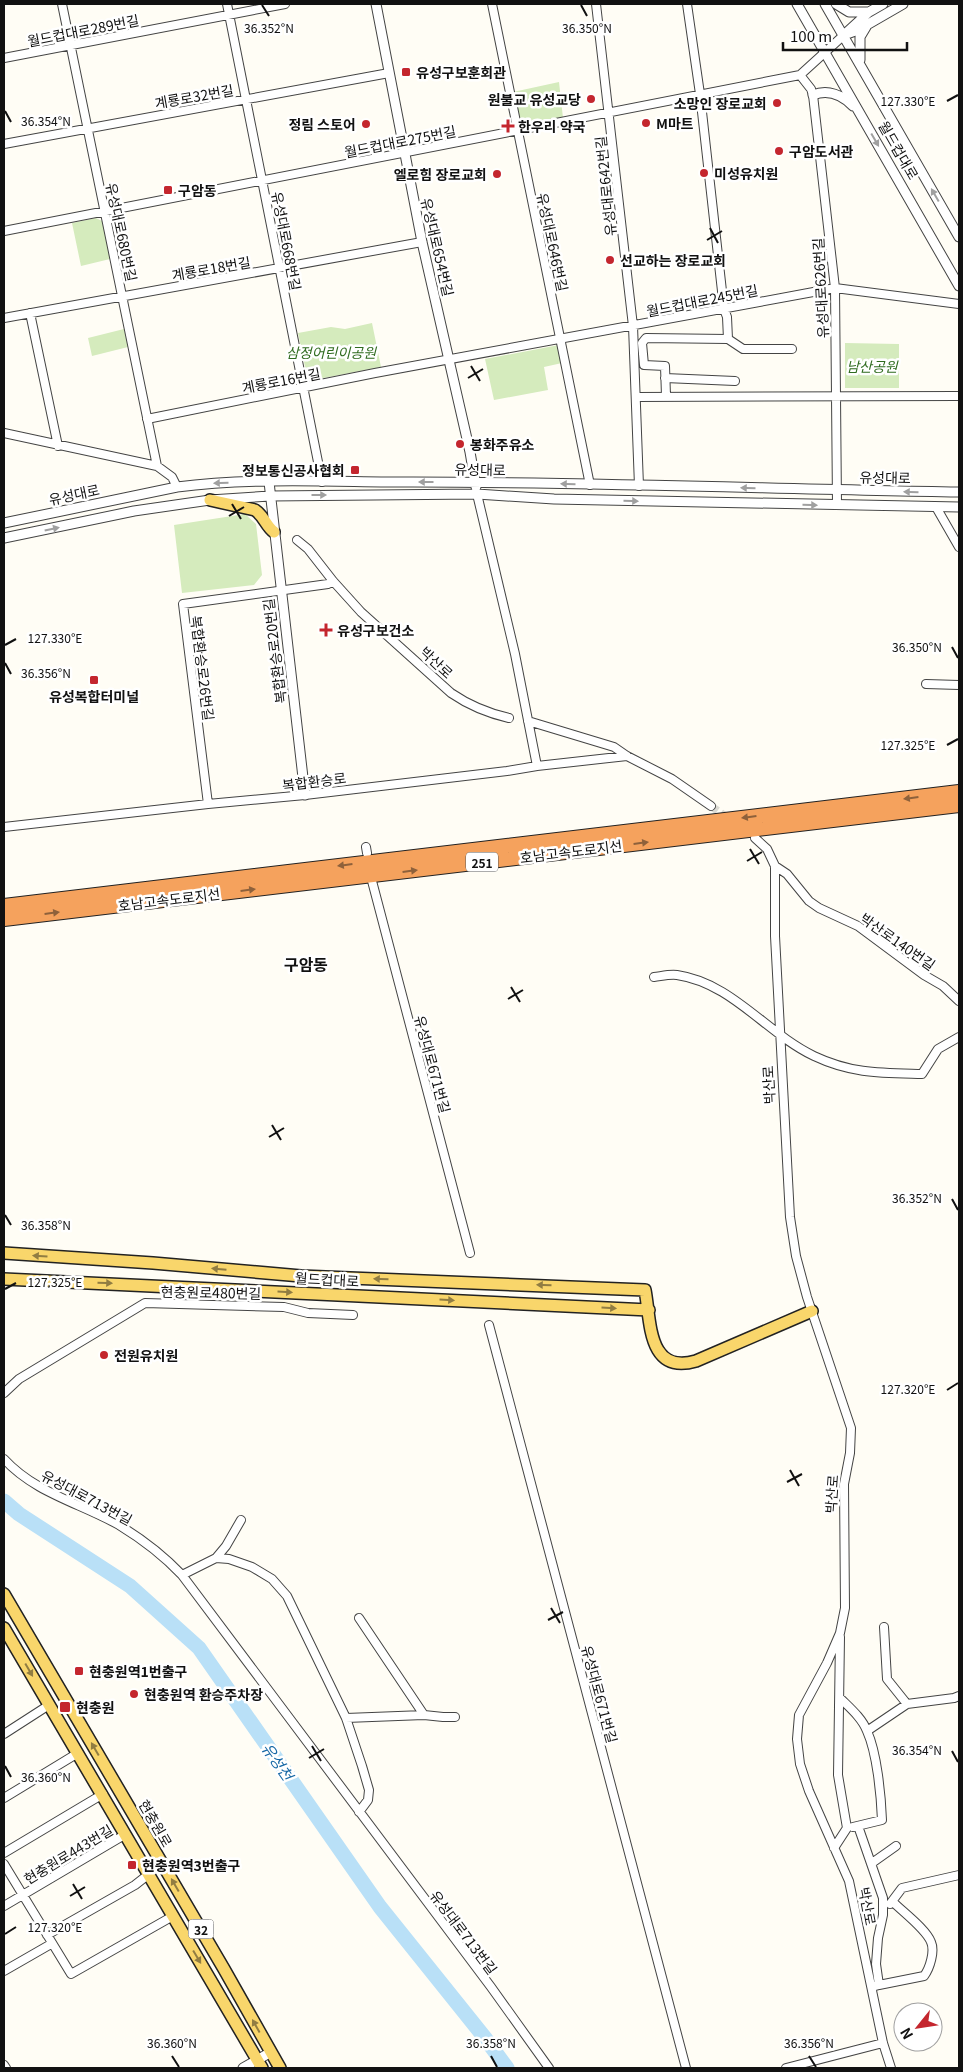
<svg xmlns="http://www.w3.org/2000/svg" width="963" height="2072" font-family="Georgia,'Noto Sans KR',serif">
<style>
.green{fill:#d5ebbd}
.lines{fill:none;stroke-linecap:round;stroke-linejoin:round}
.river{stroke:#b9e0f7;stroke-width:15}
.minor-tunnel{stroke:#dbdad3;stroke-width:8;stroke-dasharray:8 4;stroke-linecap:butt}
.minor-casing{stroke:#444;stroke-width:10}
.tertiary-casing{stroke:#444;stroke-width:11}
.primary-casing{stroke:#222;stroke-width:14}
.motorway-casing{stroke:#222;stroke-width:16}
.minor{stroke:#fff;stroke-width:8}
.tertiary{stroke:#fff;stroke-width:9}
.primary{stroke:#f9d66b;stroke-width:11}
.motorway{stroke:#f5a25d;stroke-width:14}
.oneway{fill:#a0a0a0}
.oneway2{fill:#8e613b}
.oneway3{fill:#917d42}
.ticks{fill:none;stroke:#111;stroke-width:2}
.poi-dot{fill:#c4262e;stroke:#fff;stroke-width:2}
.labels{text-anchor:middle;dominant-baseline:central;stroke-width:5;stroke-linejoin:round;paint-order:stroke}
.shield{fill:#fff;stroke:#585858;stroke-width:1}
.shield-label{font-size:12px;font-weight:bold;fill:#111}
.street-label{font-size:14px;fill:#111;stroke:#fff}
.poi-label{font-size:14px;font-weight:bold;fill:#111;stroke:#fff;text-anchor:start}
.park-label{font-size:14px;font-style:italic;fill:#2f6b1f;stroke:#fff}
.water-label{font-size:15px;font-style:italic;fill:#1768a6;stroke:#fff}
.quarter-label{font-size:16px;font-weight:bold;fill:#111;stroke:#fff}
.ticks-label{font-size:12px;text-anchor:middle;fill:#111;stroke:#fff;stroke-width:5;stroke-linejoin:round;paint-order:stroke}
</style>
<rect width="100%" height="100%" fill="#fffdf5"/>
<!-- green -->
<path class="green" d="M559,82L563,118L522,129L513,92Z
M96,218L102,221L110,259L81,266L72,223Z
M372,323L381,367L308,381L298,333L331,327L345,329Z
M124,329L128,347L92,356L88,338Z
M845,343L899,344V388H845Z
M559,345L562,363L544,367L548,390L494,400L485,359Z
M245,514L256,524L262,575L254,585L182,593L174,525Z"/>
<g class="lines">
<!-- river -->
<path class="river" d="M4,1501L19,1514L130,1586L199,1648L380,1907L485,2038L507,2068"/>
<!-- minor-tunnel -->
<path class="minor-tunnel" d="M711,806L729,819"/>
<!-- minor casing -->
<g class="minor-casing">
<path id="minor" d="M62,4L157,466
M227,4L322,482
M492,4L590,485
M596,4L633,326L639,486
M4,58L285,4
M800,75L811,89L813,95L835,288L837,505
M800,75L844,35
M4,144L389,73
M4,231L800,75
M30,313L58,446
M4,318L422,242
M728,339L743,349H792
M665,378L735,381
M666,396L665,366L644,365L642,343L646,338L728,339L727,317L724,309L700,94L687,4
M636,397L959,396
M147,419L375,373L835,288L959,304
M4,433L157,466L172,477L177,487
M477,494L515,654L537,766
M936,507L959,547
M297,540L308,549L333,581L361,612L451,693C470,706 487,713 509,718
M926,684L959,685
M528,721L614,747L627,756L672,779L711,806
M208,804L183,604L328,584L333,581
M4,827L208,804L305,795L507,771L537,766L627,756
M755,838L767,849L775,866V936L790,1217L796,1256L807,1297L851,1428L850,1453L844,1484L845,1608L840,1633L827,1663L799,1715L797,1739L800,1764L809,1791L849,1881L883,2043L891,2068
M366,847L367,853
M775,866L787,874L809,901L819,908L858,926L924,975L943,986L959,1001
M372,881L470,1253
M654,977C662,976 670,974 677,975C732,983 766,1033 814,1056C852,1074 882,1073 922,1074L938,1049L959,1037
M489,1325L686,2068
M4,1393L19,1379L145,1303L284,1307L308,1313L353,1315
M4,1459C35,1493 80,1503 119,1525C142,1539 164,1556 182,1575L491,1987L549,2068
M216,1558L226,1546L241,1520
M182,1575L216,1558L229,1559L252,1567L272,1579L287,1596L346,1718L362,1766L369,1790L368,1800L359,1812
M359,1618L424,1715
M884,1627L887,1679L907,1704
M840,1698C850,1708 862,1718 867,1731C877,1753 881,1795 882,1820L853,1827
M346,1718L424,1715L443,1717H455
M867,1731L907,1704L954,1698L959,1696
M4,1734L49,1705
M4,1798L78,1753
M858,1826L883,1898V1915L878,1938L876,1964L879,1985L872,1987
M834,1848L847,1828L838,1775L840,1637
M4,1853L103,1794
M872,1863L896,1846
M4,1864L71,1974L173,1916
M890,1904L902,1888L959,1875
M4,1906L126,1834
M47,1935L135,1885L149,1874
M4,1971L51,1944
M879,1985L924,1976C930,1968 935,1951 931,1942C926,1929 903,1912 893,1902
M4,2065L6,2068
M786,2068L883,2043"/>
</g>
<!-- tertiary casing -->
<g class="tertiary-casing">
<path id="tertiary" d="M376,4L422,242L470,452L476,487
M797,4L959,286
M825,4L959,237
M836,4L849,12H868
M846,33L869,12L883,4
M844,35L858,30L903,4
M860,60V37L866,27
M813,95C828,89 842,95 853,106
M269,482L305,795
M4,523L177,487C255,477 335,482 413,482C595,482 777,489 959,492
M4,538L134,511L210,500L270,496L477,494L554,499L959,507
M243,2068L271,2052"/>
</g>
<!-- primary casing -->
<g class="primary-casing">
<path id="primary" d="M210,500L255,510C264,516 266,526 274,532
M4,1253L153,1263L301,1276L645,1290C651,1321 647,1375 696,1361L812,1311
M4,1279L649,1310
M4,1594L224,1969L280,2068
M4,1628L262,2068"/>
</g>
<!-- motorway casing -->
<g class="motorway-casing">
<path id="motorway" d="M4,906L959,792
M4,919L959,805"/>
</g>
<!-- minor -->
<use href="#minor" class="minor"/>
<!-- tertiary -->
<use href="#tertiary" class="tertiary"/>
<!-- primary -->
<use href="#primary" class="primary"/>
<!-- motorway -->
<use href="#motorway" class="motorway"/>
</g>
<!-- one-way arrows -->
<defs><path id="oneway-solid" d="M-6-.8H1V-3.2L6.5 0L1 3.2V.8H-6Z" transform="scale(1.25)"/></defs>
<g class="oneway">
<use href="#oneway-solid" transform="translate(875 140) rotate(60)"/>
<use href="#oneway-solid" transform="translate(935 195) rotate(-120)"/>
<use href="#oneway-solid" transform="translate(426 482) rotate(180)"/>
<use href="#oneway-solid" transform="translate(221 483) rotate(178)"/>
<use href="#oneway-solid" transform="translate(568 484) rotate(-179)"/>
<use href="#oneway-solid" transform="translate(748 488) rotate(-179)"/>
<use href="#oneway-solid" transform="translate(911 492) rotate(-179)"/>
<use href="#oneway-solid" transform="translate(319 495)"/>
<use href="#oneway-solid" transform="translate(631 501) rotate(1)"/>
<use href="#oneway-solid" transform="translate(810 505) rotate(1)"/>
<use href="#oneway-solid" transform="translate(52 529) rotate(-12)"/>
</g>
<g class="oneway2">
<use href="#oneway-solid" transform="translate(911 798) rotate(173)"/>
<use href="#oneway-solid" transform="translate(749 817) rotate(173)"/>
<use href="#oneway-solid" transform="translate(641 843) rotate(-7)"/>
<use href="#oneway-solid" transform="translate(345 865) rotate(173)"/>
<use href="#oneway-solid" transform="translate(410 871) rotate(-7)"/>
<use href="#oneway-solid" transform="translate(248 890) rotate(-7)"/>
<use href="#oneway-solid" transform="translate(52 913) rotate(-7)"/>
</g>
<g class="oneway3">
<use href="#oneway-solid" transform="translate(40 1256) rotate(-176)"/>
<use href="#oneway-solid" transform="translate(219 1269) rotate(-175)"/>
<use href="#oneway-solid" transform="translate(381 1279) rotate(-178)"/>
<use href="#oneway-solid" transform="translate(105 1283) rotate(2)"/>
<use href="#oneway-solid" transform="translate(544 1285) rotate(-178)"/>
<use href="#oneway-solid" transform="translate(285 1292) rotate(3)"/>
<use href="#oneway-solid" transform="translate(447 1300) rotate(3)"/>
<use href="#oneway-solid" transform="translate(609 1308) rotate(3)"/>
<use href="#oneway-solid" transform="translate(29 1670) rotate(60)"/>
<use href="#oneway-solid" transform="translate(95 1749) rotate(-120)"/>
<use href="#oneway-solid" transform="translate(175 1885) rotate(-120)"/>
<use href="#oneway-solid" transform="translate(197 1957) rotate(59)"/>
<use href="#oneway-solid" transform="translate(256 2026) rotate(-119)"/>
</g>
<!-- ticks -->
<path class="ticks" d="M262,5L269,16M581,5L587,16M947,101L958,95M5,111L11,122M710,228L718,243M707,240L722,231M471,366L480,381M468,378L483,369M232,504L241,519M229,516L244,507M5,645L16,639M952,647L958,658M5,663L11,674M947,745L958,739M750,849L759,864M747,861L762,852M511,987L520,1002M508,999L523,990M272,1125L281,1140M269,1137L284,1128M952,1199L958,1210M5,1215L11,1225M5,1289L16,1283M947,1390L958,1383M790,1470L799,1486M787,1482L802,1474M551,1608L560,1623M548,1620L563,1612M312,1746L321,1761M952,1751L958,1762M309,1758L324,1749M5,1766L11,1777M73,1884L82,1899M70,1896L85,1887M5,1934L16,1927M172,2056L179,2067M491,2056L497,2067M809,2056L816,2067"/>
<!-- markers -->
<g class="poi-dot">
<rect x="401" y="67" width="10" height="10" rx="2.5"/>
<circle cx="591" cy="99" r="5"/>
<circle cx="777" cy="103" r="5"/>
<circle cx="646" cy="123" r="5"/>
<circle cx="366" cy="124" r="5"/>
<path d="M505.5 118.5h5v5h5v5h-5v5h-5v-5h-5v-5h5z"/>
<circle cx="779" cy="151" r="5"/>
<circle cx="704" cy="173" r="5"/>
<circle cx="497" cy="174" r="5"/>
<rect x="163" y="185" width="10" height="10" rx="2.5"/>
<circle cx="610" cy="260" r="5"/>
<circle cx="460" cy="444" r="5"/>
<rect x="350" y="465" width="10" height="10" rx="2.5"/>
<path d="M323.5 622.5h5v5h5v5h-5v5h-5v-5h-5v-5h5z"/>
<rect x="89" y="675" width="10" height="10" rx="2.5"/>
<circle cx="104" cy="1355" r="5"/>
<rect x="74" y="1666" width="10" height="10" rx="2.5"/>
<circle cx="134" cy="1694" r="5"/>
<rect x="59" y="1701" width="12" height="12" rx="2.5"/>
<rect x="127" y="1860" width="10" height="10" rx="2.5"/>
</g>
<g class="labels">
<!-- shield labels -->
<g class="shield">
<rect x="466" y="852.5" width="32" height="19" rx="4"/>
<rect x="188.5" y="1919.5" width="25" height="19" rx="4"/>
</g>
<g class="shield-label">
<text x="482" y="862">251</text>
<text x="201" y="1929">32</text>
</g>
<!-- street labels -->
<g class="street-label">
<text transform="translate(83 30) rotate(-11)">월드컵대로289번길</text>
<text transform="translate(194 96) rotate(-10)">계룡로32번길</text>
<text transform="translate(400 141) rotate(-11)">월드컵대로275번길</text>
<text transform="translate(899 150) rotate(60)">월드컵대로</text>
<text transform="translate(605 186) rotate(-96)">유성대로642번길</text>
<text transform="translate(122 232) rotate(78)">유성대로680번길</text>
<text transform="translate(287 241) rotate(79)">유성대로668번길</text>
<text transform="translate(553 242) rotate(78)">유성대로646번길</text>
<text transform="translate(438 247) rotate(77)">유성대로654번길</text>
<text transform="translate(211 268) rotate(-10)">계룡로18번길</text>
<text transform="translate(820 288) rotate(-93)">유성대로626번길</text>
<text transform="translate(702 300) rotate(-11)">월드컵대로245번길</text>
<text transform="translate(281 380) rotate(-11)">계룡로16번길</text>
<text transform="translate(480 469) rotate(1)">유성대로</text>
<text transform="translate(885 477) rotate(1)">유성대로</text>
<text transform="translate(74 494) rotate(-12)">유성대로</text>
<text transform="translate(274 651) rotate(-97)">복합환승로20번길</text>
<text transform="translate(437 662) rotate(43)">박산로</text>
<text transform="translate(203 668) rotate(83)">복합환승로26번길</text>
<text transform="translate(314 781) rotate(-7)">복합환승로</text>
<text transform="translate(571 851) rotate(-7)">호남고속도로지선</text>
<text transform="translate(169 899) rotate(-7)">호남고속도로지선</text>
<text transform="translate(898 941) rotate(35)">박산로140번길</text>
<text transform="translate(433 1064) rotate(75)">유성대로671번길</text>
<text transform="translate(768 1085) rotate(-93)">박산로</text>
<text transform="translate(327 1279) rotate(3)">월드컵대로</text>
<text transform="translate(211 1292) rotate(1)">현충원로480번길</text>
<text transform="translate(831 1494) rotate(-86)">박산로</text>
<text transform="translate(87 1497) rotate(28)">유성대로713번길</text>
<text transform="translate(600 1694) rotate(75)">유성대로671번길</text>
<text transform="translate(156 1823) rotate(60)">현충원로</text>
<text transform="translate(68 1854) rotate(-31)">현충원로443번길</text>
<text transform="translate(868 1906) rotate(79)">박산로</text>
<text transform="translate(464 1932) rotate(53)">유성대로713번길</text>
</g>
<!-- poi labels -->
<g class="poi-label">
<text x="416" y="72">유성구보훈회관</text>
<text x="581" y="99" text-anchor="end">원불교 유성교당</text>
<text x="767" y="103" text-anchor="end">소망인 장로교회</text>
<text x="656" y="123">M마트</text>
<text x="356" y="124" text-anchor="end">정림 스토어</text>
<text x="518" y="126">한우리 약국</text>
<text x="789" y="151">구암도서관</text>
<text x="714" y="173">미성유치원</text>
<text x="487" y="174" text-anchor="end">엘로힘 장로교회</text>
<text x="178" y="190">구암동</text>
<text x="620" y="260">선교하는 장로교회</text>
<text x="470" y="444">봉화주유소</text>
<text x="345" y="470" text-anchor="end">정보통신공사협회</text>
<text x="337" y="630">유성구보건소</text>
<text x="94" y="696" text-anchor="middle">유성복합터미널</text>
<text x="114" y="1355">전원유치원</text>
<text x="89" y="1671">현충원역1번출구</text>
<text x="144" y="1694">현충원역 환승주차장</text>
<text x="76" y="1707">현충원</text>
<text x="142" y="1865">현충원역3번출구</text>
</g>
<!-- park labels -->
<g class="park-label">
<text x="331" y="352">삼정어린이공원</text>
<text x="872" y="366">남산공원</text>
</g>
<!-- water labels -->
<g class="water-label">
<text transform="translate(278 1761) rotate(55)">유성천</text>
</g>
<!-- quarter labels -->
<g class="quarter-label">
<text x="306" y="964">구암동</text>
</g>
</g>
<g class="ticks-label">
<text x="269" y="33">36.352°N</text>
<text x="587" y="33">36.350°N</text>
<text x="908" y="106">127.330°E</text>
<text x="46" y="126">36.354°N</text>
<text x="55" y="643">127.330°E</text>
<text x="917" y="652">36.350°N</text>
<text x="46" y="678">36.356°N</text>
<text x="908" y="750">127.325°E</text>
<text x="917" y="1203">36.352°N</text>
<text x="46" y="1230">36.358°N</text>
<text x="55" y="1287">127.325°E</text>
<text x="908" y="1394">127.320°E</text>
<text x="917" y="1755">36.354°N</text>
<text x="46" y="1782">36.360°N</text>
<text x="55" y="1932">127.320°E</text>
<text x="172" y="2048">36.360°N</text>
<text x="491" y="2048">36.358°N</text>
<text x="809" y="2048">36.356°N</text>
</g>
<!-- border -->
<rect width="963" height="2072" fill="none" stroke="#111111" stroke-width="10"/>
<!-- north arrow -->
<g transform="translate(918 2027) rotate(240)"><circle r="24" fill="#ffffff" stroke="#a0a0a0"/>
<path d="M0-4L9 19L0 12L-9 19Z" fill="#c4262e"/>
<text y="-8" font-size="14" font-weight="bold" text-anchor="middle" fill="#111111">N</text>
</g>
<!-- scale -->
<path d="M783 42v8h124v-8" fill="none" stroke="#111111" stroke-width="2.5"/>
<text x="790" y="42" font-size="15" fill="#111111" stroke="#ffffff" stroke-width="4" paint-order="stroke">100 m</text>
</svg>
